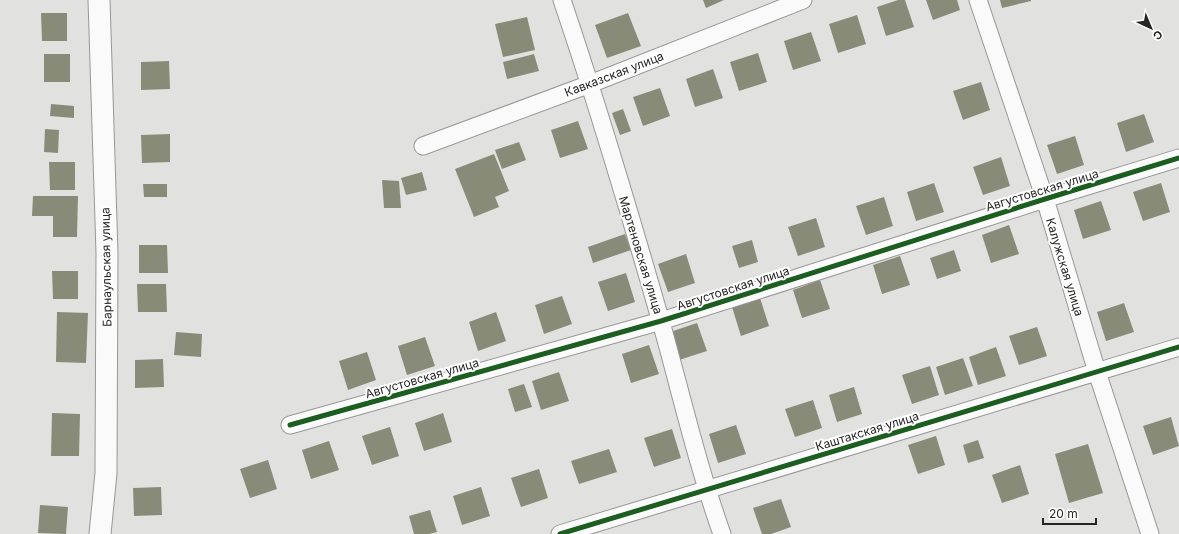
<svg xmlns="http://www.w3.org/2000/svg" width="1179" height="534" font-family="Inter,sans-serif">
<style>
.building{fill:#898b79}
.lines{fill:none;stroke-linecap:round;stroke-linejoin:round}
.minor-casing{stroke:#979796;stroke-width:19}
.tertiary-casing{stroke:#979796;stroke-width:23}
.minor{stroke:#fafafa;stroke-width:17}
.tertiary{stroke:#fafafa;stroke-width:21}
.cycleway-casing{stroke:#fff;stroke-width:8}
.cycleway{stroke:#1b5e20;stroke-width:5}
.labels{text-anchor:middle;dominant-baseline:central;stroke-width:4;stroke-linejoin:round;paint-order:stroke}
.street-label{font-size:12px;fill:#262625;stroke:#fff}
</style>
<rect width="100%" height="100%" fill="#e1e1e0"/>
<!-- building -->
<path class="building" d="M703,0H724L706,8Z
M898,0H905L914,27L886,36L877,7Z
M926,0H957L960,10L933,20Z
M1000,0H1031V1L1002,8Z
M41,13H67V41H42Z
M628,13L641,46L607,58L595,25Z
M857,15L866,44L838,53L829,24Z
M527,17L535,50L503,57L495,24Z
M811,32L821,61L793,70L784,41Z
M758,53L767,82L739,91L730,62Z
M44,54H70V82H44Z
M534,54L539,71L507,79L503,62Z
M169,61L170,89L141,90V62Z
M713,69L723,98L695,107L686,79Z
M981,82L990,110L963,120L953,91Z
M660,88L670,116L643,126L633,97Z
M51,104L74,106V118L50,116Z
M623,109L631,131L620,135L612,113Z
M1144,114L1154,142L1126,152L1117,123Z
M578,121L588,149L560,158L551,130Z
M45,129L59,130L58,153L44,152Z
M170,134V162L142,163L141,135Z
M1075,136L1084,165L1057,174L1047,145Z
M519,142L526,160L502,169L495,150Z
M494,154L509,191L495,197L499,207L474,217L455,169Z
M1001,157L1010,186L983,195L973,167Z
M49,162H75V190H50Z
M422,172L427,190L406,195L401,178Z
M382,180L399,181L401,208H384Z
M934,183L944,212L916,221L907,192Z
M1161,183L1170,212L1143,221L1133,192Z
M143,184H167V197H144Z
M33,196H78L77,237H53V216H32Z
M884,197L893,226L866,235L856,206Z
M1101,201L1111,230L1083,239L1074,210Z
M816,218L825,247L798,256L788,227Z
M1009,225L1019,254L991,263L982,235Z
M625,234L631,250L593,263L588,247Z
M752,240L758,262L739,268L732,246Z
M139,245H167L168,273H139Z
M954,250L961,271L937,279L930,258Z
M686,254L695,283L668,292L658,264Z
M900,256L910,285L882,294L873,265Z
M52,271H78V299H53Z
M626,273L635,302L608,311L598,282Z
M820,280L830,309L802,318L793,290Z
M137,284H166L167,312H138Z
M562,296L572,324L544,334L535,305Z
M760,298L769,326L741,336L732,307Z
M1124,303L1134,332L1106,341L1097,312Z
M57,312L88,313L86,363L56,362Z
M496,312L506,341L478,351L469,322Z
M697,323L707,351L679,360L670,332Z
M1037,327L1047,356L1019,365L1009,336Z
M176,332L202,334L201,357L174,355Z
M425,337L435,366L407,375L398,346Z
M649,345L659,374L631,383L622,354Z
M996,347L1006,376L978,385L969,357Z
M367,352L376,380L348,390L339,361Z
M963,358L973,386L945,395L936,367Z
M163,359L164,387L135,388V360Z
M930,366L939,395L912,404L902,375Z
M559,372L569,401L541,410L532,381Z
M524,384L532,407L515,412L508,389Z
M854,387L862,414L837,422L829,395Z
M813,400L822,428L795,437L785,409Z
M52,413L80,414L79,456H51Z
M443,413L452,442L424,451L415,423Z
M1171,417L1179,446L1153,455L1143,426Z
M736,425L746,454L718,463L709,434Z
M390,427L399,456L372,465L362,436Z
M672,429L681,458L654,467L644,438Z
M936,436L945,465L918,474L908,445Z
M978,440L984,458L968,463L963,445Z
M329,441L339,470L311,479L302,450Z
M1088,444L1103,493L1069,503L1055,454Z
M609,449L617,472L579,484L571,461Z
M268,460L277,489L250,498L240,469Z
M1020,465L1029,494L1002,503L992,475Z
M539,469L548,498L521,507L511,478Z
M161,487L162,515L134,516L133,488Z
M481,487L490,516L462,525L453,496Z
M781,499L791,527L771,534H762L753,508Z
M40,505L68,507L66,534L38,533Z
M430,510L437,532L429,534H414L409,516Z"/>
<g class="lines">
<!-- minor casing -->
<g class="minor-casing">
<path id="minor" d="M562,0C598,106 630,214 661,322C681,393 697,464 722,534
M978,0L1045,199L1097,372L1150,534
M423,146L590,84L803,0
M290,425L661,321L1045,199L1179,158
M560,534L1179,347"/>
</g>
<!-- tertiary casing -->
<g class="tertiary-casing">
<path id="tertiary" d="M99,0L107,253L106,473L100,534"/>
</g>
<!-- minor -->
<use href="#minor" class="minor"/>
<!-- tertiary -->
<use href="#tertiary" class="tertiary"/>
<!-- cycleway casing -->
<g class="cycleway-casing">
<path id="cycleway" d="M290,425L661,321L1045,199L1179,158
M560,534L1179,347"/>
</g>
<!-- cycleway -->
<use href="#cycleway" class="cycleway"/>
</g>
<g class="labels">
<!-- street labels -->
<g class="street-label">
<text transform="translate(614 74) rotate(-21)">Кавказская улица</text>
<text transform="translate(1042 190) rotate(-17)">Августовская улица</text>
<text transform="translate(641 255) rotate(73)">Мартеновская улица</text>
<text transform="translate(106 267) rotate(-91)">Барнаульская улица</text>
<text transform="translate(1065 267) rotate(73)">Калужская улица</text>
<text transform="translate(733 288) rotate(-18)">Августовская улица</text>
<text transform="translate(422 378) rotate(-16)">Августовская улица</text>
<text transform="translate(867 431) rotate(-17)">Каштакская улица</text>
</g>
</g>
<!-- north arrow -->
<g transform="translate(1151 28) rotate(136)" stroke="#ffffff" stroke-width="3" paint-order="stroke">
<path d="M0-3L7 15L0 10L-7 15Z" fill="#262625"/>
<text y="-6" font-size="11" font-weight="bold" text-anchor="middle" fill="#262625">С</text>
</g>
<!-- scale -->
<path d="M1043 518v6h53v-6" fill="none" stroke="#262625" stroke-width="2"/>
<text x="1049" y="518" font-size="12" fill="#262625" stroke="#ffffff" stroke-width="3" paint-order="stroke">20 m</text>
</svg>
